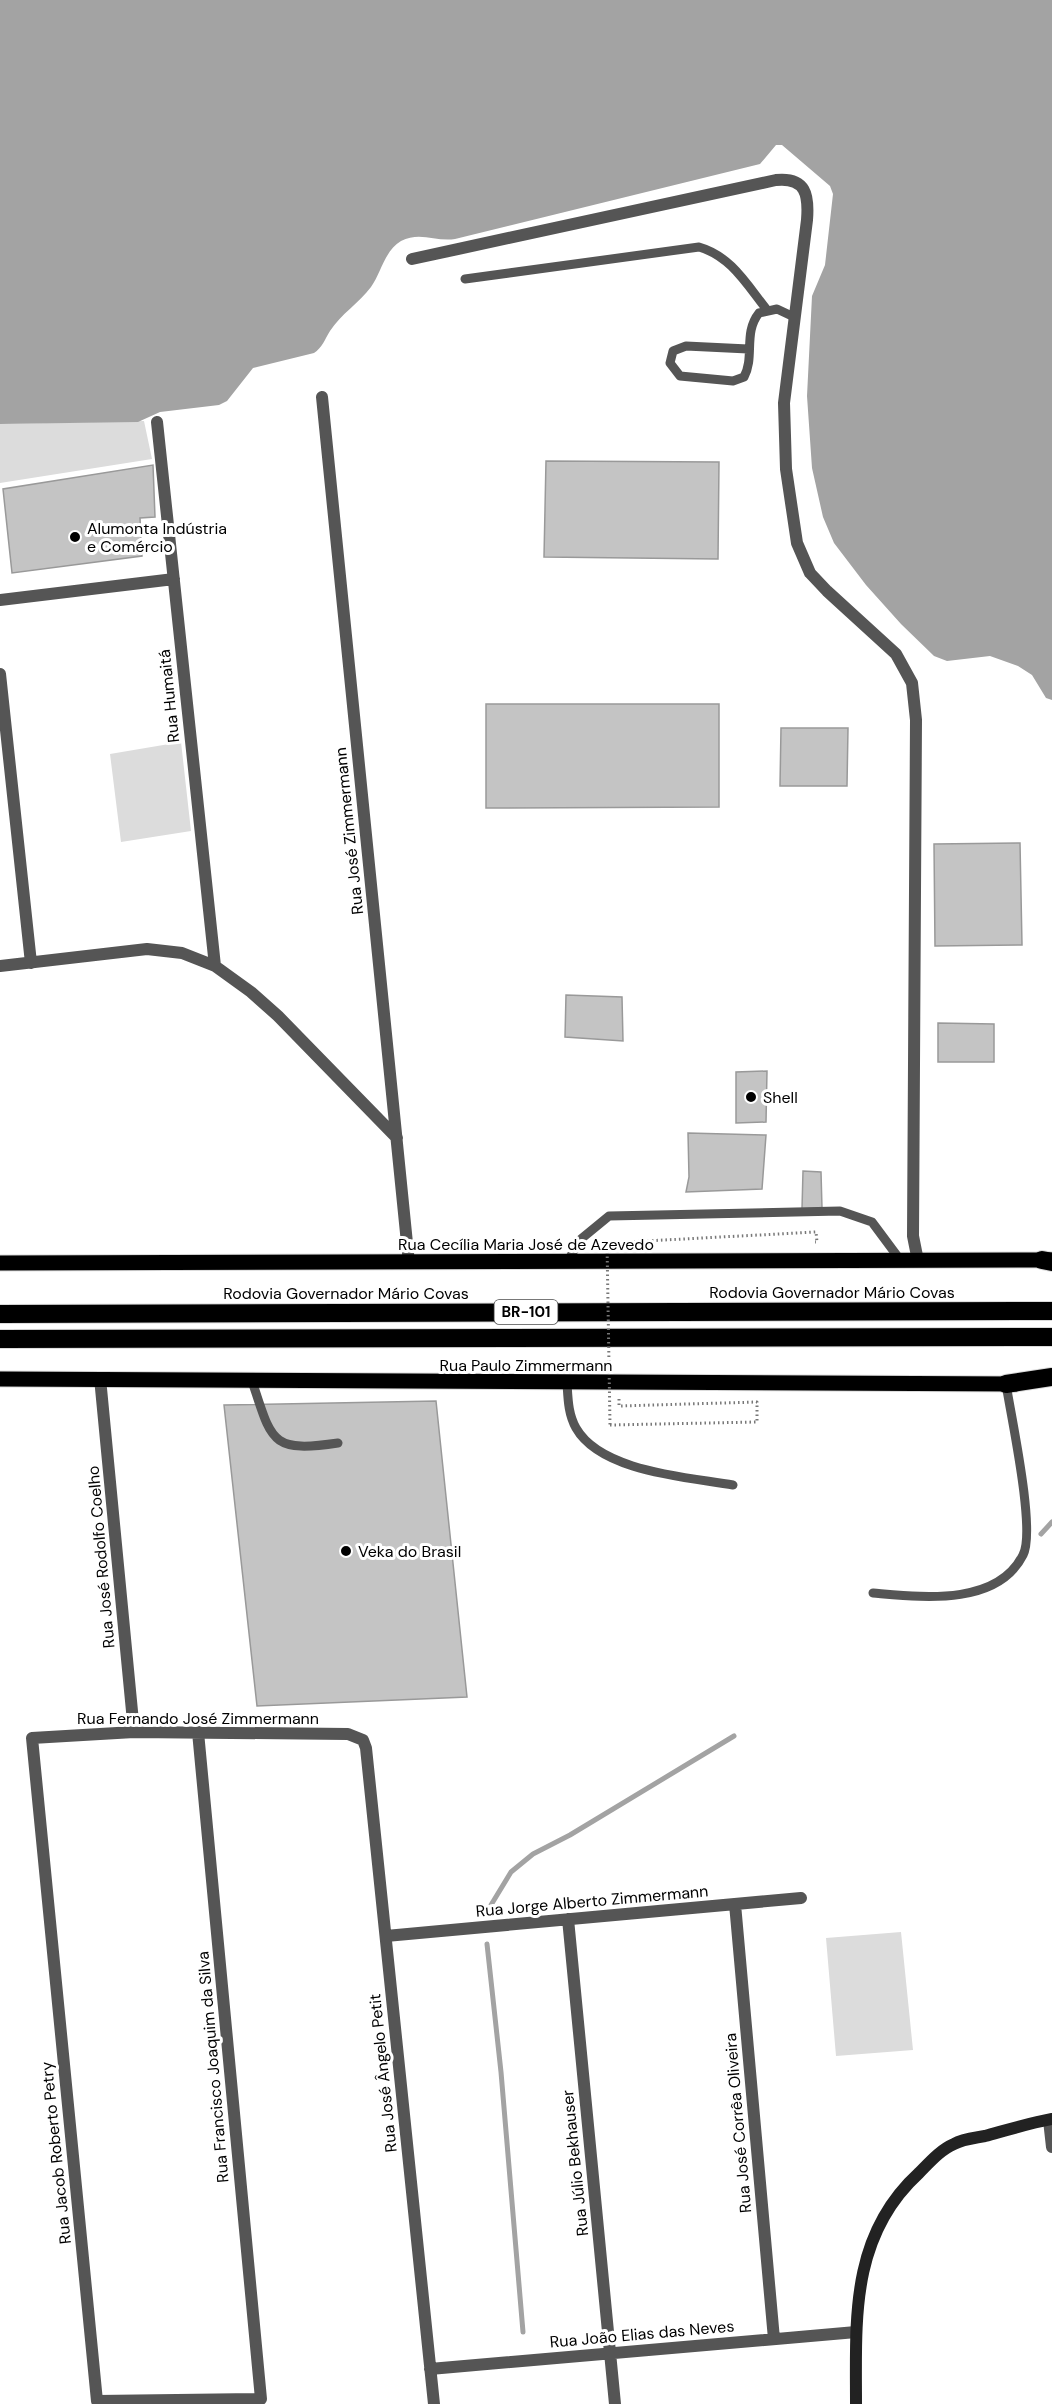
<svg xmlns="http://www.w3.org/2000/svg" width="1052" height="2404" font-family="'DM Sans',sans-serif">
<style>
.green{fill:#dcdcdc}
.water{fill:#a3a3a3}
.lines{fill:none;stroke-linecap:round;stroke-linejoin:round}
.stream{stroke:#a3a3a3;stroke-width:5}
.building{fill:#c4c4c4;stroke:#999;stroke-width:1.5}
.primary-casing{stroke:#dbdbdb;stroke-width:17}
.motorway-casing{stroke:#dbdbdb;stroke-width:20}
.path{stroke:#777;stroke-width:3;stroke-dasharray:1.5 3;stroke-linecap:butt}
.service{stroke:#555;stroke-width:9}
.minor{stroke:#555;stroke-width:12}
.secondary{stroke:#222;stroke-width:12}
.primary{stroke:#000;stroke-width:15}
.motorway{stroke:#000;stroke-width:18}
.path-bridge{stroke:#777;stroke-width:3;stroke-dasharray:1.5 3;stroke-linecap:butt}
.poi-dot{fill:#000;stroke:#fff;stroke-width:2}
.labels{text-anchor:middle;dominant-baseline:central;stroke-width:6;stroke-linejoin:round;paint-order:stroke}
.shield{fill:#fff;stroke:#4c4c4c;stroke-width:1.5}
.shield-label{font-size:15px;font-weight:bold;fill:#000}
.poi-label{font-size:16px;fill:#000;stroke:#fff;text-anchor:start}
.street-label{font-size:16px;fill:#000;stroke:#fff}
</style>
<rect width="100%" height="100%" fill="#fff"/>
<!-- green -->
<path class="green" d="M144,421L152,459L0,483V424Z
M181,742L191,831L121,842L110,754Z
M901,1932L913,2050L836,2056L826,1938Z"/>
<!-- water -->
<path class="water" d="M0,0H1052V700L1046,698L1032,675L1018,666L990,656L947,661L934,656L901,624L866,585L834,543L823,517L812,468L807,396L812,296L825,265L833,194L830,186L782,145H776L760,164L455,239C436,242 420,231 401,241C385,250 381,273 371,287C359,303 341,314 330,331C325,339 322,348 314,353L253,368L227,401L219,405L160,412L138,422L0,424Z"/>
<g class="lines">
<!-- stream -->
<path class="stream" d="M1041,1534L1052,1522
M491,1905L511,1872L533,1854L570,1835L734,1736
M487,1944L501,2072L523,2332"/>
</g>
<!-- building -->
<path class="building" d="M546,461L719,462L718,559L544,557Z
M153,465L155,517L140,518L142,556L12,573L3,489Z
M486,704H719V807L486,808Z
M781,728H848L847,786H780Z
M1020,843L1022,945L935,946L934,844Z
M566,995L622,997L623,1041L565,1037Z
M938,1023L994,1024V1062H938Z
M767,1071L766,1122L736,1123V1072Z
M688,1133L766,1135L762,1189L686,1192L689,1177Z
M803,1171L821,1172L822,1208L802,1209Z
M436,1401L467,1697L257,1706L224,1405Z"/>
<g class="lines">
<!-- primary casing -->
<g class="primary-casing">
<path id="primary" d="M0,1263L1052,1260
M0,1379L1016,1384"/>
</g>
<!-- motorway casing -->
<g class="motorway-casing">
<path id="motorway" d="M1042,1260L1052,1262
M0,1314L1052,1311
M0,1339L1052,1337
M1006,1384L1052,1377"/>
</g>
<!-- path -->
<path class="path" d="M607,1243L816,1232L817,1242H815
M610,1425L757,1422V1402L619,1406V1397"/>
<!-- service -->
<path class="service" d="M465,279L699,247C731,256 747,285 767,310
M748,349L686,346L673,351L670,363L680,376L733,381L744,377C755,357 743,333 759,313L777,309L794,317
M567,1262L581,1239L609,1216L840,1211L872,1222L901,1261
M252,1381C272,1441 270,1453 338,1443
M567,1383C568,1398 568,1414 576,1428C601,1472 688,1477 733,1485
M873,1593C920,1597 997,1607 1023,1555C1036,1531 1011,1416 1006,1384"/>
<!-- minor -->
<path class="minor" d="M412,259L776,180C806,177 809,195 807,220L784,403L786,469L797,543L810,573L827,591L896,654L912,683L916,720L913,1236L918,1261
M322,397L409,1263
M157,422L215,966
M0,600L174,579
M0,674L31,963
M0,966L147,949L182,953L215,966L251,992L278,1016L397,1138
M100,1378L134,1732
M198,1732L261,2399L97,2401L32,1738L134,1732L348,1734L363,1740L366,1748L434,2404
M735,1904L774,2339
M568,1919L615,2404
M386,1936L801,1898
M1049,2120L1052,2147
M430,2369L856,2332"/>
<!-- secondary -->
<path class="secondary" d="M856,2404C856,2319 850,2236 919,2173C929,2163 940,2150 954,2144C963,2139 975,2138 985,2136C1007,2130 1030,2123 1052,2119"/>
<!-- primary -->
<use href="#primary" class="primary"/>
<!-- motorway -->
<use href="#motorway" class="motorway"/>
<!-- path-bridge -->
<path class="path-bridge" d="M607,1243L610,1425"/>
</g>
<!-- markers -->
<g class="poi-dot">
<circle cx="75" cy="537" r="6"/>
<circle cx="751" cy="1097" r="6"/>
<circle cx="346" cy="1551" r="6"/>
</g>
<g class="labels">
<!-- shield labels -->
<rect class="shield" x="494.5" y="1300" width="63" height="24" rx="4.5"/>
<g class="shield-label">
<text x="526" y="1312">BR-101</text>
</g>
<!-- poi labels -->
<g class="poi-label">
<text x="87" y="528">Alumonta Indústria<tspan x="87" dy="18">e Comércio</tspan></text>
<text x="763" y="1097">Shell</text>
<text x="358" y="1551">Veka do Brasil</text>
</g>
<!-- street labels -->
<g class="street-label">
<text transform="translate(169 696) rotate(-96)">Rua Humaitá</text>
<text transform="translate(349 831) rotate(-96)">Rua José Zimmermann</text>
<text x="526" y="1244">Rua Cecília Maria José de Azevedo</text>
<text x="832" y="1292">Rodovia Governador Mário Covas</text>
<text x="346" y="1293">Rodovia Governador Mário Covas</text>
<text x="526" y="1365">Rua Paulo Zimmermann</text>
<text transform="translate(101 1557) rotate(-95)">Rua José Rodolfo Coelho</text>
<text x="198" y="1718">Rua Fernando José Zimmermann</text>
<text transform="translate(592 1901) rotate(-5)">Rua Jorge Alberto Zimmermann</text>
<text transform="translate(213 2067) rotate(-95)">Rua Francisco Joaquim da Silva</text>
<text transform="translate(383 2073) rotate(-96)">Rua José Ângelo Petit</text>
<text transform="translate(738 2123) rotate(-95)">Rua José Corrêa Oliveira</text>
<text transform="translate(56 2153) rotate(-96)">Rua Jacob Roberto Petry</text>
<text transform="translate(575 2163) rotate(-96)">Rua Júlio Bekhauser</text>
<text transform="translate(642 2334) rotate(-5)">Rua João Elias das Neves</text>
</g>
</g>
</svg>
